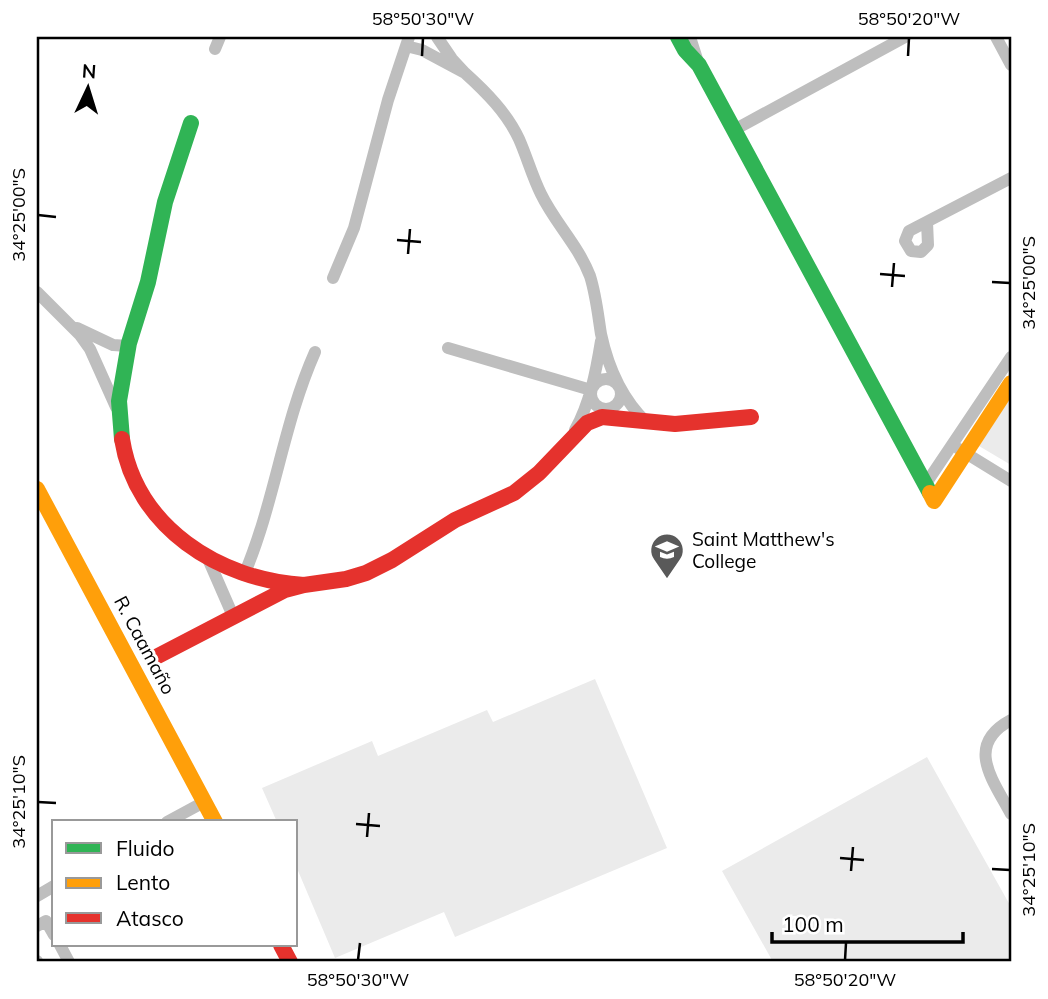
<svg xmlns="http://www.w3.org/2000/svg" width="1048" height="999" font-family="Mulish,sans-serif">
<style>
.green{fill:#ebebeb}
.lines{fill:none;stroke-linecap:round;stroke-linejoin:round}
.street{stroke:#bebebe;stroke-width:12}
.fast{stroke:#30b455;stroke-width:16}
.slow{stroke:#ff9f0a;stroke-width:16}
.jam{stroke:#e5322d;stroke-width:16}
.ticks{fill:none;stroke:#000;stroke-width:2.5}
.labels{text-anchor:middle;dominant-baseline:central;stroke-width:6;stroke-linejoin:round;paint-order:stroke}
.poi-label{font-size:19px;fill:#000;stroke:#fff;text-anchor:start}
.street-label{font-size:19px;fill:#000;stroke:#fff}
.neatline{fill:none;stroke:#000;stroke-width:2.5}
.ticks-label{font-size:18px;text-anchor:middle;fill:#000}
</style>
<rect width="100%" height="100%" fill="#fff"/>
<!-- green -->
<path class="green" d="M1011,397V465L979,446Z
M595,679L667,848L455,937L444,912L335,958L296,866V822H277L262,788L372,741L378,756L487,710L493,722Z
M927,757L1011,907V962H773L722,871Z"/>
<g class="lines">
<!-- street -->
<path class="street" d="M690,37L698,62
M996,37L1011,65
M406,46L422,50L465,73L452,59L437,37
M215,49L220,37
M465,73C486,92 507,113 519,139C527,157 532,176 541,194C555,223 578,245 590,276C596,295 598,315 601,334C608,367 623,400 647,423
M734,130L905,37
M927,222L928,245L921,252L911,251L905,241L909,231L1011,178
M333,278L354,228L388,100L409,37
M37,292L80,335L90,349L116,407
M77,328L113,345L128,346
M448,348L591,390
M591 394a15 15 0 1 1 30 0a15 15 0 1 1-30 0Z
M575,430C590,403 596,372 601,341
M959,449L1011,481
M925,485L1011,357
M209,561L233,616
M244,575C275,502 283,424 315,352
M1011,720C964,745 993,780 1011,814
M167,822L204,802
M37,896L54,886
M37,926L46,921L54,935
M60,945L69,962
M37,961V962"/>
<!-- fast -->
<path class="fast" d="M678,37L685,50L699,65L930,493
M122,439L119,401L129,343L148,282L165,202L191,123"/>
<!-- slow -->
<path class="slow" d="M37,489L215,822
M930,493L934,501L1011,383"/>
<!-- jam -->
<path class="jam" d="M122,439C136,527 219,580 304,585L285,590L156,657
M304,585L346,579L366,573L392,560L455,520L514,493L539,473L587,423L602,417L675,424L751,417
M281,945L290,962"/>
</g>
<!-- ticks -->
<path class="ticks" d="M422,56L423,38M908,56L909,38M38,215L56,217M397,240L421,242M408,254L410,229M880,274L905,276M992,282L1010,283M892,287L894,263M38,802L56,803M356,824L380,826M367,837L369,813M840,858L864,860M992,869L1010,870M851,871L853,847M358,960L360,943M845,960L846,943"/>
<!-- icons -->
<defs>
<g id="school-pin" transform="scale(1.75)"><path d="M0 17L-7.5 6A9.5 9.5 0 1 1 7.5 6Z" fill="#595959" stroke="#fff"/><path d="M0-5L7-2L0 1L-7-2ZM-4 1L0 2.5L4 1V4Q0 6-4 4Z" fill="#fff"/></g>
</defs>
<g fill-rule="evenodd">
<use href="#school-pin" x="667" y="550"/>
</g>
<g class="labels">
<!-- poi labels -->
<g class="poi-label">
<text x="692" y="539">Saint Matthew's<tspan x="692" dy="22">College</tspan></text>
</g>
<!-- street labels -->
<g class="street-label">
<text transform="translate(145 645) rotate(62)">R. Caamaño</text>
</g>
</g>
<!-- border -->
<rect width="1048" height="999" fill="none" stroke="#ffffff" stroke-width="77"/>
<!-- legend -->
<rect x="52" y="820" width="245" height="126" fill="#ffffff" stroke="#999999" stroke-width="2"/>
<rect x="66" y="843" width="35" height="10" fill="#30b455" stroke="#999999" stroke-width="2"/>
<text x="116" y="856" font-size="21" fill="#000000">Fluido</text>
<rect x="66" y="878" width="35" height="10" fill="#ff9f0a" stroke="#999999" stroke-width="2"/>
<text x="116" y="890" font-size="21" fill="#000000">Lento</text>
<rect x="66" y="913" width="35" height="10" fill="#e5322d" stroke="#999999" stroke-width="2"/>
<text x="116" y="926" font-size="21" fill="#000000">Atasco</text>
<!-- north arrow -->
<g transform="translate(88 88) rotate(4)" stroke="#ffffff" stroke-width="5" paint-order="stroke">
<path d="M0-5L12 26L0 18L-12 26Z" fill="#000000"/>
<text y="-10" font-size="19" font-weight="bold" text-anchor="middle" fill="#000000">N</text>
</g>
<!-- scale -->
<path d="M772 932v10h191v-10" fill="none" stroke="#000000" stroke-width="3.5"/>
<text x="782" y="932" font-size="21" fill="#000000" stroke="#ffffff" stroke-width="5" paint-order="stroke">100 m</text>
<rect x="38" y="38" width="972" height="922" class="neatline"/>
<g class="ticks-label">
<text x="423" y="25">58°50'30"W</text>
<text x="909" y="25">58°50'20"W</text>
<text transform="translate(19 215) rotate(-90)" y="6">34°25'00"S</text>
<text transform="translate(1029 283) rotate(-90)" y="6">34°25'00"S</text>
<text transform="translate(19 802) rotate(-90)" y="6">34°25'10"S</text>
<text transform="translate(1029 870) rotate(-90)" y="6">34°25'10"S</text>
<text x="358" y="986">58°50'30"W</text>
<text x="845" y="986">58°50'20"W</text>
</g>
</svg>
